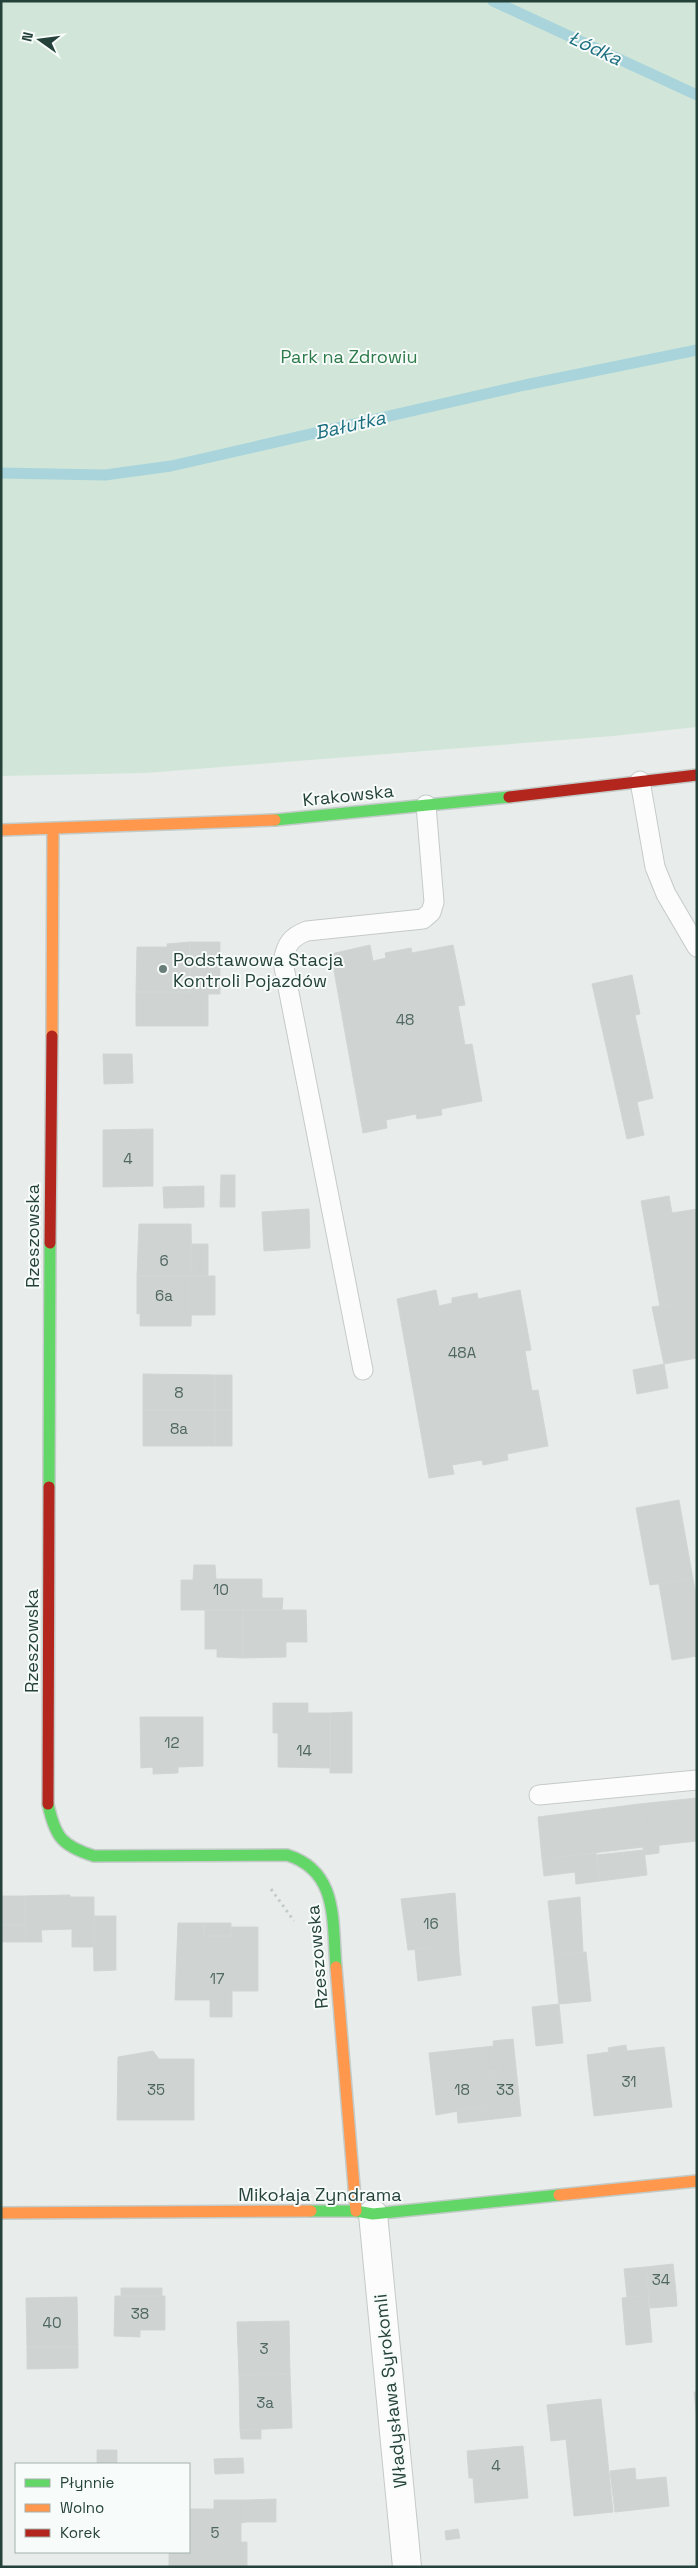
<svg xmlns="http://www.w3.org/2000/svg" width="698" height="2568" font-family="'Space Grotesk',sans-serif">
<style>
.green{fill:#d1e6d8}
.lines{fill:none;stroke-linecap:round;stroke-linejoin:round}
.stream{stroke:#a9d4db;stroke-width:11}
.building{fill:#cfd4d2;stroke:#d1d6d4}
.lane-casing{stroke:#c5cac8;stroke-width:21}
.street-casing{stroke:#c5cac8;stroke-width:30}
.fast-casing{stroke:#c3cbc8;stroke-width:14}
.slow-casing{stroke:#c3cbc8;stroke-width:14}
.jam-casing{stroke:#c3cbc8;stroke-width:14}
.path{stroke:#c3ccca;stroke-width:3;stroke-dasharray:2.5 4;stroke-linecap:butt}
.lane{stroke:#fcfcfc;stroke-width:19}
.street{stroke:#fcfcfc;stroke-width:28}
.fast{stroke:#63d668;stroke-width:11}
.slow{stroke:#ff974d;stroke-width:11}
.jam{stroke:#b3261e;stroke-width:11}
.poi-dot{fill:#697e78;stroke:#f7fbf9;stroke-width:2}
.labels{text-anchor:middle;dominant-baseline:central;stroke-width:4;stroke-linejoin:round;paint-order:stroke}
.number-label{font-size:15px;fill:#506761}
.park-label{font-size:18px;fill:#2d7a4b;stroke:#f7fbf9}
.street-label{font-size:18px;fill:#24423a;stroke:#f7fbf9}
.poi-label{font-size:18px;fill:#24423a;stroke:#f7fbf9;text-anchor:start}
.water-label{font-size:19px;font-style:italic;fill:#1c6f80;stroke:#f7fbf9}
</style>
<rect width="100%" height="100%" fill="#e8edeb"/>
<!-- green -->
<path class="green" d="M1,1H697V727L613,736L146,773L1,776Z"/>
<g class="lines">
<!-- stream -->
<path class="stream" d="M493,1L697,95
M1,473L105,475L171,466L525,385L697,350"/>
</g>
<!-- building -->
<path class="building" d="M190,942V992H136L137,947H167V944Z
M190,942H220V994H208V1026H136V992H190Z
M370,945L373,961L386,958L385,953L411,948L412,953L453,945L465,1005L458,1006L465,1045L472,1044L482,1101L441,1109L442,1115L417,1119L416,1114L386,1120L387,1128L363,1133L331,954Z
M632,975L640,1014L635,1015L653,1098L637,1102L644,1135L627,1139L592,984Z
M103,1054H132L133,1083L104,1084Z
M153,1129V1186L103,1187V1130Z
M221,1175H235V1207H220Z
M204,1186V1207L164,1208L163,1187Z
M669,1196L672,1213L697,1209V1301L660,1307L641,1201Z
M309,1209L310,1248L264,1251L262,1212Z
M139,1224H191L192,1276H137Z
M191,1244H208V1276H192Z
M137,1276H192L191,1326H140V1313L137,1314Z
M192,1276H215V1315H191Z
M436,1290L439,1306L452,1303V1298L477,1293L478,1299L520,1290L531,1350L525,1351L532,1391L538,1390L548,1446L507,1454L508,1460L483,1465L482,1460L452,1465L454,1474L429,1478L397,1299Z
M697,1301V1358L664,1364L652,1307Z
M664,1364L668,1388L637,1394L633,1370Z
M143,1374L215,1375V1410H143Z
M215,1375H232V1410H215Z
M143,1410H215V1446H143Z
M215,1410H232V1446H215Z
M679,1500L693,1579L650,1585L636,1508Z
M194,1565H215L216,1579H262V1598H283L282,1610H181V1580H193Z
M693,1579L697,1600V1656L672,1660L659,1584Z
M205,1610H243V1658L217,1657V1649H205Z
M243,1610H306L307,1642H286V1657L243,1658Z
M273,1703H308V1713H330V1768L278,1767V1733H273Z
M352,1712V1773H330V1713Z
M140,1717H203V1766L178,1767V1773L153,1774V1767L141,1768Z
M697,1798V1841L643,1847L639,1804Z
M639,1804L643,1847L542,1859L538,1817Z
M659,1845V1853L644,1855L643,1847Z
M644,1850L647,1875L600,1881L597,1855Z
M596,1853L600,1881L576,1884L575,1872L544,1876L542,1859Z
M455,1893L459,1954L433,1957L431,1948L408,1950L401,1899Z
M70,1895V1897H94V1947H72V1929L41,1930L42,1942H26L25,1896Z
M1,1896H25V1925H1Z
M580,1897L583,1952L554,1955L548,1901Z
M93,1916H116V1970L94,1971Z
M178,1923H204V1936H231V1927H258V1991H232V2017H210V2000H175Z
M204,1923H231V1936H204Z
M1,1925H25L26,1942H1Z
M431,1948L433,1957L459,1954L461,1975L418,1981L415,1950Z
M586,1952L591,2001L559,2004L554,1955Z
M559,2004L563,2043L536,2046L532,2007Z
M513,2039L521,2116L458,2123L457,2109L493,2105L490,2072H497L493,2041Z
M626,2045L627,2051L664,2047L672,2107L594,2116L587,2055L609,2052L608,2048Z
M494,2046L497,2072H490L493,2105L436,2115L429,2053Z
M153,2051L159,2059H194V2120H117L118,2057Z
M673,2264L676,2292L649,2295L646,2267Z
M646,2267L649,2295L627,2297L624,2269Z
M121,2288H162V2296H121Z
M676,2292L677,2306L650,2308L649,2295Z
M648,2295L652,2342L626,2345L622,2298Z
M115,2296H165V2330H140V2337L114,2336Z
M77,2297L78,2347H27L26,2298Z
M289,2321L290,2374L239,2375L237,2322Z
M27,2347H78V2368L27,2369Z
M290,2374L292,2428L240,2430L239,2375Z
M694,2392H697V2420Z
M601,2399L605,2435L551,2441L547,2405Z
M261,2429V2439H241L240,2430Z
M605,2435L613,2512L574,2516L566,2439Z
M523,2446L528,2498L475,2503L473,2478H469L467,2451Z
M97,2450H117V2464H97Z
M243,2458L244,2473L215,2474L214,2459Z
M635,2468L636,2480L666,2477L669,2506L615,2512L610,2471Z
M276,2499V2522H247L248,2500Z
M214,2500H248L247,2522L241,2523V2542H247V2567H169V2552H189V2509H214Z
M458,2529L460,2538L446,2540L445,2531Z"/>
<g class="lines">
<!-- lane casing -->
<g class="lane-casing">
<path id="lane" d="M640,781L655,867L666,894L697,947
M363,1370L283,962C286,944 291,937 307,931L423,919L431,912L434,902L426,805
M539,1795L697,1780"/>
</g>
<!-- street casing -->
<g class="street-casing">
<path id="street" d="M373,2214L407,2567"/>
</g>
<!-- fast casing -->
<g class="fast-casing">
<path id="fast" d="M275,820L509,797
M49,1487L50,1243
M48,1804C55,1837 62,1846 94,1856L287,1855C339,1871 332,1922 336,1967
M311,2211H356L373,2214L559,2195"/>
</g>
<!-- slow casing -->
<g class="slow-casing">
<path id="slow" d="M1,830L275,820
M52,1036L53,829
M336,1967L356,2211
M559,2195L697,2181
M1,2213L311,2211"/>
</g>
<!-- jam casing -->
<g class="jam-casing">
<path id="jam" d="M509,797L697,775
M50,1243L52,1036
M48,1804L49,1487"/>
</g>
<!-- path -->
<path class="path" d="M271,1889L294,1921"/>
<!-- lane -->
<use href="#lane" class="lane"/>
<!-- street -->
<use href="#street" class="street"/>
<!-- fast -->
<use href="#fast" class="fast"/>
<!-- slow -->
<use href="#slow" class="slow"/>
<!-- jam -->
<use href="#jam" class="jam"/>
</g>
<!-- markers -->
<circle class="poi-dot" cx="163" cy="969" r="5"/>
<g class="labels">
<!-- number labels -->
<g class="number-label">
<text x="405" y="1019">48</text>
<text x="128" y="1158">4</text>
<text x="164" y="1260">6</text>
<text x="164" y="1295">6a</text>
<text x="462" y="1352">48A</text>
<text x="179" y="1392">8</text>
<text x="179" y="1428">8a</text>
<text x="221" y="1589">10</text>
<text x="172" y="1742">12</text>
<text x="304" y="1750">14</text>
<text x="431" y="1923">16</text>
<text x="217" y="1978">17</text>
<text x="629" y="2081">31</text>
<text x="156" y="2089">35</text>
<text x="462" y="2089">18</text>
<text x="505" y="2089">33</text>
<text x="661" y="2279">34</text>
<text x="140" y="2313">38</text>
<text x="52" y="2322">40</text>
<text x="264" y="2348">3</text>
<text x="265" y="2402">3a</text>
<text x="496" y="2465">4</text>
<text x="215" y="2532">5</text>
</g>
<!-- park labels -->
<g class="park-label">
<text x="349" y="356">Park na Zdrowiu</text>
</g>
<!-- street labels -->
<g class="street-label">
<text transform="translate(348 795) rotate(-6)">Krakowska</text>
<text transform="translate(32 1236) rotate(-90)">Rzeszowska</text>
<text transform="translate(31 1641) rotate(-90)">Rzeszowska</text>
<text transform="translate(317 1957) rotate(-95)">Rzeszowska</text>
<text x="320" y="2194">Mikołaja Zyndrama</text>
<text transform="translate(390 2391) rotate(-96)">Władysława Syrokomli</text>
</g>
<!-- poi labels -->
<g class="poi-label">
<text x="173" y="959">Podstawowa Stacja<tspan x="173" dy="21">Kontroli Pojazdów</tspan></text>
</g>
<!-- water labels -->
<g class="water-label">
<text transform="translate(595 48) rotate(25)">Łódka</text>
<text transform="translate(350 425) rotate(-13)">Bałutka</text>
</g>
</g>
<!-- border -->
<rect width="698" height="2568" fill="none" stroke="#24423a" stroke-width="5"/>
<!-- legend -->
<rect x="15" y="2463" width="175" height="90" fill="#f7fbf9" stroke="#a3b1ad"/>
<rect x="25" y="2479" width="25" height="8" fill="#63d668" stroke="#a3b1ad"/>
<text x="60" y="2488" font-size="15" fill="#24423a">Płynnie</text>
<rect x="25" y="2504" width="25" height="8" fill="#ff974d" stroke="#a3b1ad"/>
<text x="60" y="2513" font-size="15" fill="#24423a">Wolno</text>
<rect x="25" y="2529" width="25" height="8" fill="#b3261e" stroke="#a3b1ad"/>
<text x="60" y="2538" font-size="15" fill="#24423a">Korek</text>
<!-- north arrow -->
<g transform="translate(40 40) rotate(284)" stroke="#f7fbf9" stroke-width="4" paint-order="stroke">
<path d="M0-4L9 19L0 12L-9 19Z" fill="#24423a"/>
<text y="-8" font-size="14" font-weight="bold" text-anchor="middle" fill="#24423a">N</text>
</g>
</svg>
